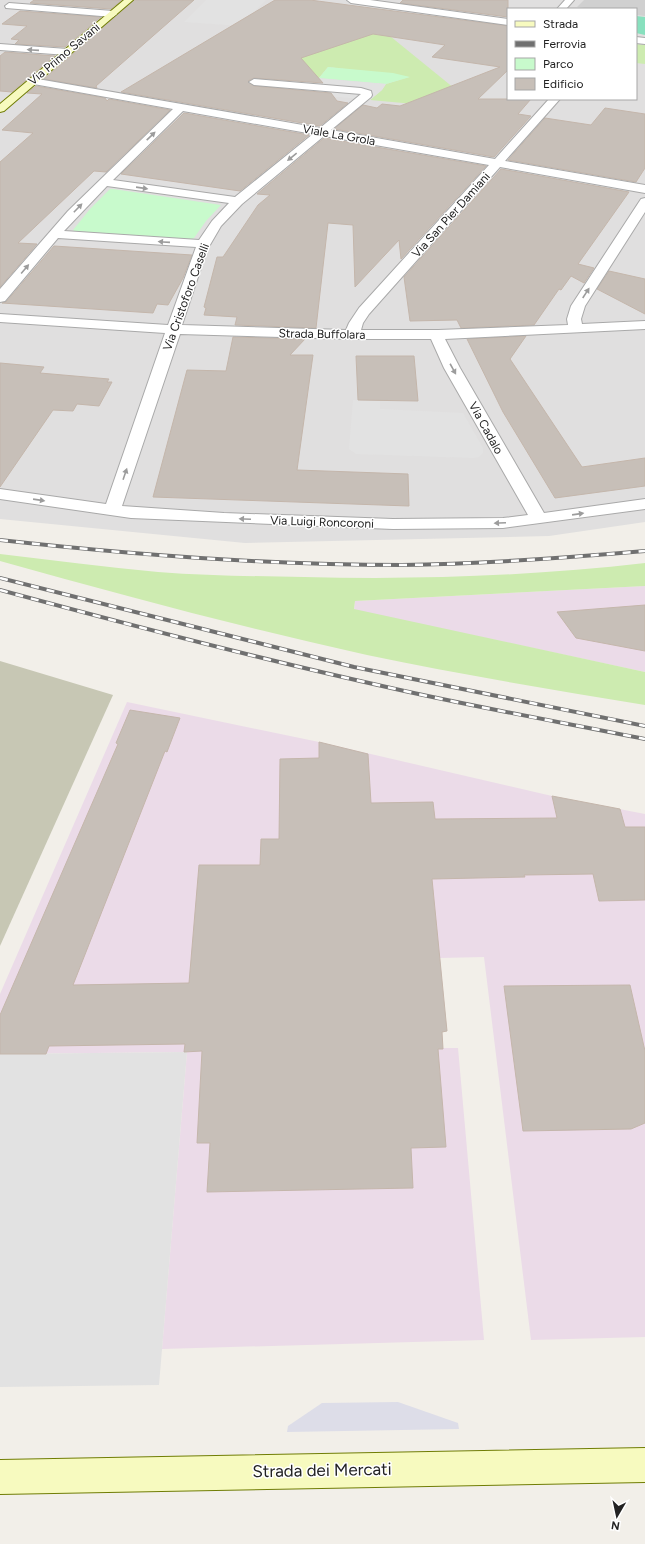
<svg xmlns="http://www.w3.org/2000/svg" width="645" height="1544" font-family="Figtree,sans-serif">
<style>
.residential{fill:#e0dfdf;fill-rule:evenodd}
.industrial{fill:#ebdbe8}
.religious{fill:#d0d0d0}
.construction{fill:#c7c7b4}
.grass{fill:#cdebb0}
.park{fill:#c8facc}
.pitch{fill:#88e0be}
.parking{fill:#e2e2e2}
.plaza{fill:#dddde8}
.building{fill:#c7bfb8;stroke:#c4b6ab}
.lines{fill:none;stroke-linecap:round;stroke-linejoin:round}
.street-casing{stroke:#a9a9a9;stroke-width:2}
.secondary-casing{stroke:#707d05;stroke-width:2}
.street{fill:#fff;fill-rule:evenodd}
.secondary{fill:#f7fabf;fill-rule:evenodd}
.rail-casing{stroke:#707070;stroke-width:4}
.rail{stroke:#fff;stroke-width:2.5;stroke-dasharray:8;stroke-linecap:butt}
.oneway{fill:#9c9c9c}
.labels{text-anchor:middle;dominant-baseline:central;stroke-width:3;stroke-linejoin:round;paint-order:stroke}
.far-street-label{font-size:12px;fill:#222;stroke:#fff}
.near-street-label{font-size:17px;fill:#222;stroke:#fff}
</style>
<rect width="100%" height="100%" fill="#f2efe9"/>
<!-- residential -->
<path class="residential" d="M0,0H645V522L549,536L245,543L0,519ZM508,9H636V99H508Z"/>
<!-- industrial -->
<path class="industrial" d="M645,586V672L354,610L355,601Z
M127,702L319,742L552,796L645,814V1337L531,1340L484,957L440,958L447,1031L442,1032L443,1048H458L484,1340L162,1349L187,1052L0,1054V994Z"/>
<!-- religious -->
<path class="religious" d="M584,0H645V16L636,15V9H593L577,7Z"/>
<!-- construction -->
<path class="construction" d="M0,661L113,695L0,946Z"/>
<!-- grass -->
<path class="grass" d="M365,18L369,19L481,110L370,100L382,90L386,84L409,77L328,67L319,78L299,77L298,60L301,56C312,60 354,26 365,18Z
M636,44L645,45V64L636,63Z
M0,554C53,560 105,567 158,572C207,576 256,576 304,577C418,580 532,576 645,563V586L355,601L354,609L645,672V705C552,690 459,674 367,655C244,628 122,595 0,561Z"/>
<!-- park -->
<path class="park" d="M328,67L393,73L410,77L386,84L319,78Z
M110,189H113L221,205L206,221L194,238L191,239L74,231L73,230L90,209Z"/>
<!-- pitch -->
<path class="pitch" d="M636,16L645,17V35L636,33Z"/>
<!-- parking -->
<path class="parking" d="M206,0H266L255,11L256,27L184,22Z
M255,73L386,84L382,90L370,100L243,88Z
M353,400L380,401V409L463,413L483,448V453L479,457L473,458L356,454L349,449Z
M187,1052L159,1385L0,1387V1054Z"/>
<!-- plaza -->
<path class="plaza" d="M398,1402L458,1423L459,1429L287,1432L288,1426L322,1403Z"/>
<!-- building -->
<path class="building" d="M34,0H122L111,9L30,3Z
M134,0H194L96,86L97,88L44,79Z
M275,0H310L508,26V70L478,99H531L518,114L531,116L494,157L334,129L363,105L377,108L382,104L400,106L500,67L432,57L445,45L373,34L301,58L323,83L254,78L248,81L254,86L331,93L337,101L348,103L320,126L121,92Z
M403,0H508V17L400,3Z
M20,11L101,17L65,47L15,44L19,40L11,39L27,26L2,24Z
M5,52L55,56L12,92L0,91V56Z
M36,86L105,98L107,101L109,99L170,110L106,172L94,171L18,243L37,244L0,287V162L33,133L2,130L42,94L27,93Z
M605,108L645,114V168L636,182L508,160L545,118L591,125Z
M184,113L309,135L240,191L121,174Z
M324,138L486,166L401,259L399,240L355,287L353,225L328,223L316,328L235,325L237,317L204,315L206,308L204,307L217,257H223L258,205L270,195L257,194Z
M501,169L629,192L578,264L594,268L584,283L571,276L561,290L559,289L534,325L461,328L457,320L410,321L404,277Z
M54,246L192,255L183,278L168,305L157,304L153,313L2,303L6,302Z
M609,271L645,279V314L597,289Z
M526,336L510,359L582,467L645,458V486L555,498L503,412L467,339Z
M233,337L305,339L290,355H313L297,470L408,474L409,506L153,497L187,370L226,371Z
M356,356H414L418,401L358,400Z
M0,363L44,367L40,373L109,379L107,382H112L99,406L77,404L73,411L53,410L0,487Z
M645,605V651L576,638L557,612Z
M130,710L180,718L167,752L165,751L73,985L189,983L199,865H260L261,839H279L280,759L319,758V742L368,754L371,803L433,802L435,819L557,818L552,796L620,809L625,827H645V900L599,901L593,874L524,875L525,877L432,879L447,1031L442,1032L443,1049H438L446,1147L411,1148L413,1188L207,1192L210,1143H197L202,1051L184,1052L185,1044L49,1046L46,1054H0V1015L118,744L116,743Z
M630,985L645,1051V1123L631,1129L523,1131L504,986Z"/>
<g class="lines">
<!-- street casing -->
<g class="street-casing">
<path id="street" d="M347,0H370L508,19V25L351,3Z
M565,0H574L566,9H557Z
M9,3L113,11L117,14L113,17L6,8L5,6Z
M636,37L645,38V44L636,43Z
M0,44L67,49L72,52L67,55L0,50Z
M32,78L320,128L361,94L254,85L249,82L254,79L361,88L371,91L372,95L371,97L331,130L495,159L549,99H560L505,161L645,185V193L500,167L369,314L363,323L361,330H438L568,325L567,319L571,306L639,202L641,199L645,198V212L585,306L581,319L582,324L645,321V329L445,339L460,368L544,513L645,499V509L503,528L393,529L131,518L0,499V489L106,504L165,333L0,322V314L168,325L196,247L58,238L5,301L0,302V289L68,211L173,109L28,83L27,81ZM183,111L313,134L235,197L113,180ZM324,136L489,165L359,308L349,323L346,330L182,325L207,250L221,226L242,204ZM107,186L229,203L212,221L199,240L64,231ZM180,334L352,339H431L444,368L528,515L503,518L393,519L224,513L122,506Z"/>
</g>
<!-- secondary casing -->
<g class="secondary-casing">
<path id="secondary" d="M124,0H133L4,111L0,112V104Z
M645,1448V1482L0,1494V1460Z"/>
</g>
<!-- street -->
<use href="#street" class="street"/>
<!-- secondary -->
<use href="#secondary" class="secondary"/>
<!-- rail casing -->
<g class="rail-casing">
<path id="rail" d="M0,540C134,555 267,565 402,565C483,564 564,558 645,551
M0,578L354,667L645,726
M0,590C129,625 260,659 391,688C475,707 560,722 645,739"/>
</g>
<!-- rail -->
<use href="#rail" class="rail"/>
</g>
<!-- one-way arrows -->
<defs><path id="oneway-solid" d="M-6-.8H1V-3.2L6.5 0L1 3.2V.8H-6Z"/></defs>
<g class="oneway">
<use href="#oneway-solid" transform="translate(33 50) rotate(-176)"/>
<use href="#oneway-solid" transform="translate(151 136) rotate(-44)"/>
<use href="#oneway-solid" transform="translate(292 157) rotate(141)"/>
<use href="#oneway-solid" transform="translate(142 188) rotate(8)"/>
<use href="#oneway-solid" transform="translate(78 208) rotate(-46)"/>
<use href="#oneway-solid" transform="translate(164 242) rotate(-176)"/>
<use href="#oneway-solid" transform="translate(25 269) rotate(-50)"/>
<use href="#oneway-solid" transform="translate(586 293) rotate(-57)"/>
<use href="#oneway-solid" transform="translate(453 369) rotate(61)"/>
<use href="#oneway-solid" transform="translate(125 474) rotate(-71)"/>
<use href="#oneway-solid" transform="translate(39 500) rotate(8)"/>
<use href="#oneway-solid" transform="translate(578 514) rotate(-8)"/>
<use href="#oneway-solid" transform="translate(245 519) rotate(-178)"/>
<use href="#oneway-solid" transform="translate(500 523) rotate(177)"/>
</g>
<g class="labels">
<!-- far-street labels -->
<g class="far-street-label">
<text transform="translate(64 54) rotate(-40)">Via Primo Savani</text>
<text transform="translate(339 135) rotate(10)">Viale La Grola</text>
<text transform="translate(451 215) rotate(-48)">Via San Pier Damiani</text>
<text transform="translate(186 297) rotate(-70)">Via Cristoforo Caselli</text>
<text transform="translate(322 334) rotate(1)">Strada Buffolara</text>
<text transform="translate(486 428) rotate(61)">Via Cadalo</text>
<text transform="translate(322 522) rotate(2)">Via Luigi Roncoroni</text>
</g>
<!-- near-street labels -->
<g class="near-street-label">
<text transform="translate(322 1470) rotate(-1)">Strada dei Mercati</text>
</g>
</g>
<!-- legend -->
<rect x="507" y="8" width="130" height="92" fill="#ffffff" stroke="#a7a7a7"/>
<rect x="515" y="21" width="20" height="6" fill="#f7fabf" stroke="#a7a7a7"/>
<text x="543" y="28" font-size="12" fill="#222222">Strada</text>
<rect x="515" y="41" width="20" height="6" fill="#707070" stroke="#a7a7a7"/>
<text x="543" y="48" font-size="12" fill="#222222">Ferrovia</text>
<rect x="515" y="58" width="20" height="12" fill="#c8facc" stroke="#a7a7a7"/>
<text x="543" y="68" font-size="12" fill="#222222">Parco</text>
<rect x="515" y="78" width="20" height="12" fill="#c7bfb8" stroke="#a7a7a7"/>
<text x="543" y="88" font-size="12" fill="#222222">Edificio</text>
<!-- north arrow -->
<g transform="translate(617 1516) rotate(189)" stroke="#ffffff" stroke-width="3" paint-order="stroke">
<path d="M0-3L7 15L0 10L-7 15Z" fill="#222222"/>
<text y="-6" font-size="11" font-weight="bold" text-anchor="middle" fill="#222222">N</text>
</g>
</svg>
